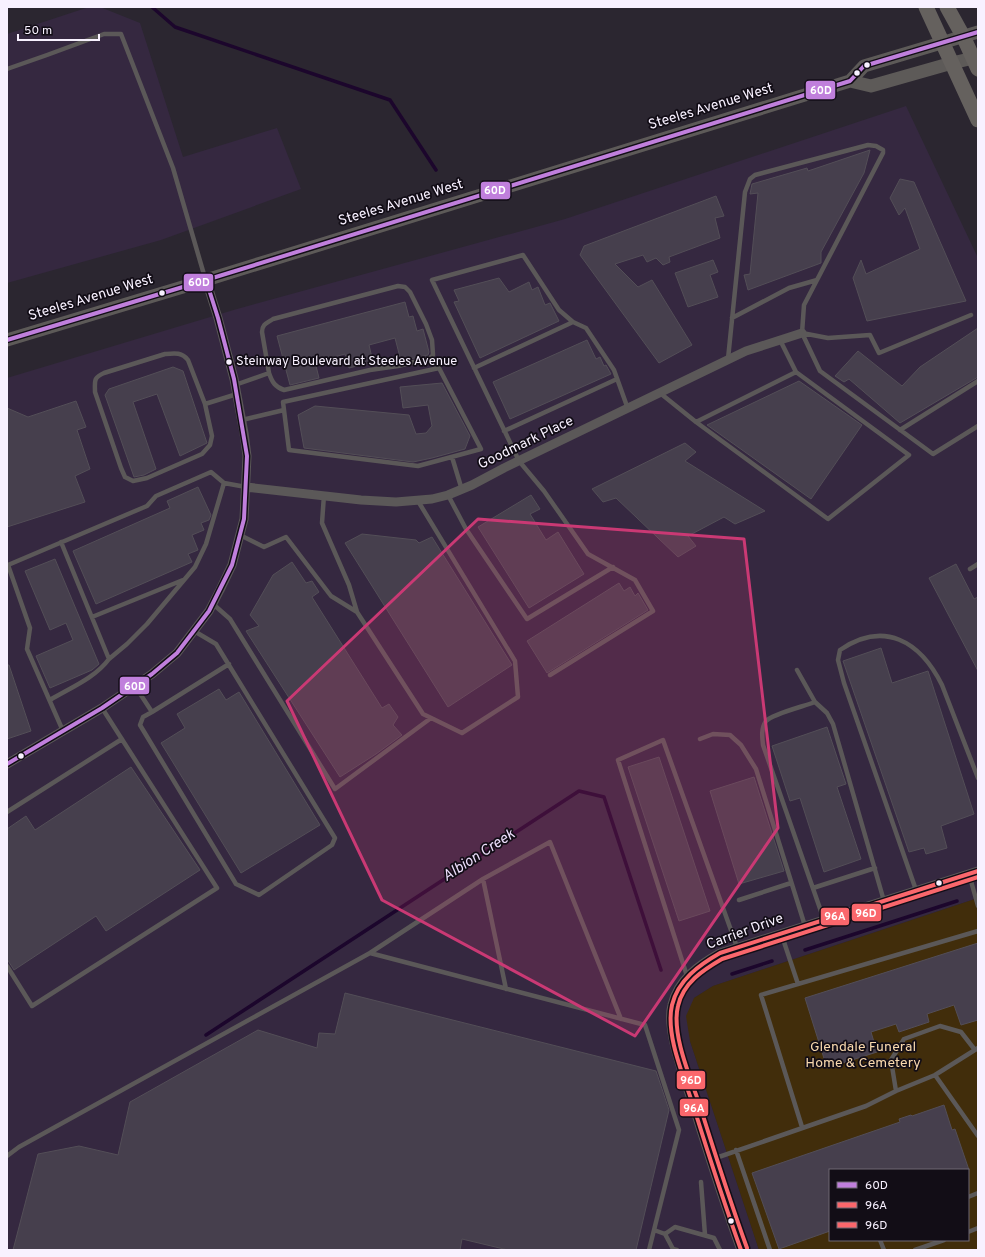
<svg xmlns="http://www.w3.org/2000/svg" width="985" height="1257" font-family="Overpass,sans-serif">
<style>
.built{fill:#352840}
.green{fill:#412d0b;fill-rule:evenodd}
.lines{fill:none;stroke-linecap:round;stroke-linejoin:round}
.stream{stroke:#1c062c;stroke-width:3.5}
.building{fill:#463f4d;stroke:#534e57}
.service{stroke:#5b5858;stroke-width:4.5}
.minor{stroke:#5b5858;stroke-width:9}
.secondary{stroke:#5d5a58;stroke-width:13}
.primary{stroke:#65615e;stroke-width:15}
.bus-1-casing{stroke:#120d16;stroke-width:7}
.bus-2-casing{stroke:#120d16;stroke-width:7}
.bus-3-casing{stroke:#120d16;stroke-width:7}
.bus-1{stroke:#c07fdc;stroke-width:4}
.bus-2{stroke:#fa676c;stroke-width:4}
.bus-3{stroke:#fa676c;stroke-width:4}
.marked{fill:#ca3974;fill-opacity:0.2;stroke:#ca3974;stroke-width:3;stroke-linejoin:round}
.bus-dot{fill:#f8f1ff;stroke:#120d16;stroke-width:1.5}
.labels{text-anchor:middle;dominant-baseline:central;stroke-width:3.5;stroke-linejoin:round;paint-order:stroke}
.bus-label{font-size:13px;fill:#f8f1ff;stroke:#120d16;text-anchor:start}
.street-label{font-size:14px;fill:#f8f1ff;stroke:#120d16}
.park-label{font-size:14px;fill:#f9d9ae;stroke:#120d16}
.water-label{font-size:15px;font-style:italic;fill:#ecddfb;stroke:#120d16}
.line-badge{stroke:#120d16;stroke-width:1.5}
.badge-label{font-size:11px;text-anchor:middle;font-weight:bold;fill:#fff}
</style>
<rect width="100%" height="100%" fill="#2b2630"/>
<!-- built -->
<path class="built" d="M89,7H100L140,23L183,157L277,128L301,189L161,240L7,283V34Z
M906,106L978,258V898L713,986L694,998L690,1041L759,1250H7V378L237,309L565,219Z"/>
<!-- green -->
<path class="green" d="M978,898V1250H759L690,1041L686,1016L694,998L713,986ZM830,1170H968V1240H830Z"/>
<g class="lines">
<!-- stream -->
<path class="stream" d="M152,7L175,27L390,100L436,170
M805,950L957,901
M732,974L772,961
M206,1035L579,791L604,797L661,970"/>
</g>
<!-- building -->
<path class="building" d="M870,150L864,173L821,252V263L748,290L744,275L750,274L758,193L750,194L752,184L807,168L808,171Z
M900,179L914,182L966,301L867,321L853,278L861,260L866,274L920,249L905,208L899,215L890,198Z
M716,196L724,216L715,218L720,238L669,257L670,262L663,265L656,258L647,262L643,255L615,264L638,287L652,280L692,345L659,363L580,255L584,246Z
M713,260L718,272L710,275L718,297L688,307L675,273Z
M499,278L509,292L529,282L532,290L538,287L545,305L550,303L559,321L480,358L454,302L459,301L454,290Z
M405,302L409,317L413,316L417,331L423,329L429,352L428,355L401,361L395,338L369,345L373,362L349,368L345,354L315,362L319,378L290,385L277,336Z
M978,328V377L900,423L849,379L844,382L835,376L858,351L902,386L920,367Z
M587,340L596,359L600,357L604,366L606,365L611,374L510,419L493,382Z
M173,367L183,371L207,443L180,456L157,394L133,402L156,469L144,475L134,477L105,395L109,389Z
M799,381L862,425L811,499L707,425Z
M442,383L470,436L465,449L432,458L413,462L304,448L298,415L315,406L409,415L416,434L426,433L432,426L428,405L403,408L400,387Z
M76,401L86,427L77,430L90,469L75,476L85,502L7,527V408L28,417Z
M685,443L696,452L685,461L765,511L735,524L724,517L688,536L696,546L678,557L616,498L603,502L592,489Z
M198,487L211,515L209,520L201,523L204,530L192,535L198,550L188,554L192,562L96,604L73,551L170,508L167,501Z
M531,495L540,509L530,514L546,540L558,532L584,574L529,608L478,527Z
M362,534L416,540L419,543L432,537L512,665L448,707L345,543Z
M55,559L99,664L92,670L50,688L36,656L73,640L66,623L50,630L25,571Z
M292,562L306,583L312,581L319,592L312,597L382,708L389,704L398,717L393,725L402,735L376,754L340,777L246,631L259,626L250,615L273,575Z
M956,564L974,599L978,597V671L929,578Z
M619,583L624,591L630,587L635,596L638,593L648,610L547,673L527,641Z
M881,648L892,683L928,671L974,814L941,826L947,848L926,854L924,848L909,852L843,661Z
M7,665H9L31,731L7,739Z
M219,689L226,700L239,692L320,825L241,873L161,743L185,728L177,714Z
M827,727L846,784L837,787L861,859L824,872L800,798L790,801L772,746Z
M659,757L710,911L679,921L628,767Z
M131,767L200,870L106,931L96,916L14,970L7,959V829L26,816L35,830Z
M754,777L784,871L739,884L710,791Z
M978,943V1020L961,1025L954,1005L927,1014L929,1022L899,1032L896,1024L871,1032L877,1052L827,1068L805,998Z
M345,993L656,1071L669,1110L636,1250H508L462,1239L460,1250H13L38,1154L79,1146L118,1155L130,1102L258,1030L317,1048L319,1033L335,1034Z
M944,1105L952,1130L955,1129L969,1170H830V1231L779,1249L752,1173L900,1122L899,1119L911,1115L912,1116Z"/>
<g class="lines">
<!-- service -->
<path class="service" d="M7,69L47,55L104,34H121L173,168L205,278
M732,318L789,288L817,280
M802,333L828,338L870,335L879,353L971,315
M728,359L745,192L750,179L755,175L868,145L876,146L883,150V153L804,305L802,333L820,371L933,454L978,426
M474,368L573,322
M235,385L269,373L262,332C262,324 267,323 273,319L398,286L405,287L410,292L426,324L432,340L433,355L430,358L398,366L370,370L284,390C275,387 272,382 269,373
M660,393L696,422L828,519L909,455L796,372L780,340
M205,404L212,436L210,445L202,454L147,478L133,481L125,477L121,468L95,392C95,381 93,378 104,373L165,354C175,353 182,352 188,360L205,404L237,394
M242,420L284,410L289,450L418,466L481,449L439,368L283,402L284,410
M696,422L796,372
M900,430L978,381
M504,431L617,379
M452,457L462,490
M324,495L322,523L349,585L357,612L423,714L462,733L518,697L515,661L418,501
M448,495L466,529L527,619L613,567
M240,535L264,547L286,537L331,596L357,612
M61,542L109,659L127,644L147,624L195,567L206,544L224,483
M970,569L978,564
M213,604L230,619L335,789L431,718
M92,617L183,580
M797,670L815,702
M550,675L653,611L635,580L588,554L544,491L519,461L432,280L523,255L559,310L573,322L586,328L614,370L628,409
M135,686L152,712L143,717L140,725L236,884L259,895L332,845L335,838L216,644L194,631
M50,700C70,688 95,678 109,659
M152,712L229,664
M63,731L27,649L30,628L8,565L147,506L156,496L211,472L224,483L246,487
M700,739L713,734L730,735L741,745L756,769L805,926
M7,812L122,739
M969,874L978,906
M483,879L506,989
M813,888L875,868
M916,890L844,683L838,660L840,650C884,620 920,641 942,685L978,778
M739,900L791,883
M824,920L763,745C762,737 761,728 766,721C772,714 805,706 815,702L827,713L833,724L884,901
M781,933L798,984
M370,953L483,879L550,842L621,1019
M7,966L32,1006L217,888L102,708
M687,976L618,760L663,740L737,947
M935,1075L978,1136
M896,1091L891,1060L904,1039L940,1026L961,1032L975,1050
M802,1127L761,995L978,931
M736,1150L770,1250
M7,1156L19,1147L370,953L645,1025L679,1130L654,1230L665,1234L673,1249L677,1250
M710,1160L866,1106L896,1091L935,1075L978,1048
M701,1182L705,1235
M968,1197L978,1193
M968,1232L978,1228
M665,1234L675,1227L714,1238L720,1250
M880,1240L884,1250
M649,1250L654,1230
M915,1250L944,1240"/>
<!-- minor -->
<path class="minor" d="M246,487L361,500L396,502L432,499L448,495L472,485L504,468L746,351L802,333
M7,764L102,708L152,674L177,653L209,611L220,590L232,565L244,519L247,456L244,433L234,379L218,318L206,280
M741,1250C724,1203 709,1156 694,1108C686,1082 665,1030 672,1005C678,979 699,965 720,953L978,871"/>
<!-- secondary -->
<path class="secondary" d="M850,81L871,86L952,63L978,57
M7,340L206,280L850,81L864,66L978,32"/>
<!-- primary -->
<path class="primary" d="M926,7L978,120
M947,7L963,36L978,69"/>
<!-- bus-1 casing -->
<g class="bus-1-casing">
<path id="bus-1" d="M7,340L206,280L850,81L864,66L978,32
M7,764L102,708L152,674L177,653L209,611L232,565L244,519L247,456L234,379L218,318L206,280"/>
</g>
<!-- bus-2 casing -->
<g class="bus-2-casing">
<path id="bus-2" d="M741,1250C724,1203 709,1156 694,1108C685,1079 665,1036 672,1005C678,980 699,965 720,953L978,871"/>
</g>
<!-- bus-3 casing -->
<g class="bus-3-casing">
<path id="bus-3" d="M747,1248C730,1201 715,1154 700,1106C691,1079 671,1034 678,1006C683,983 703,970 722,959L978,877"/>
</g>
<!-- bus-1 -->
<use href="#bus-1" class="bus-1"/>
<!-- bus-2 -->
<use href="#bus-2" class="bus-2"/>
<!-- bus-3 -->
<use href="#bus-3" class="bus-3"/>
</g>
<!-- marked area -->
<path class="marked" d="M478,519L744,539L778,828L635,1036L382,900L287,701Z"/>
<!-- markers -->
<g class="bus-dot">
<circle cx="867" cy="65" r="3.5"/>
<circle cx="857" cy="73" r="3.5"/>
<circle cx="162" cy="293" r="3.5"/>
<circle cx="229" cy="362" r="3.5"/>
<circle cx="21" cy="756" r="3.5"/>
<circle cx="939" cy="883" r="3.5"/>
<circle cx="731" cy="1221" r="3.5"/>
</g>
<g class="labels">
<!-- bus labels -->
<g class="bus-label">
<text x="236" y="362">Steinway Boulevard at Steeles Avenue</text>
</g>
<!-- street labels -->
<g class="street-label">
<text transform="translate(711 107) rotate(-17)">Steeles Avenue West</text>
<text transform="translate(401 203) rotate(-17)">Steeles Avenue West</text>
<text transform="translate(91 298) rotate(-17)">Steeles Avenue West</text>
<text transform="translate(526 443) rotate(-26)">Goodmark Place</text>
<text transform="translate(745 932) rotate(-20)">Carrier Drive</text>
</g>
<!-- park labels -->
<g class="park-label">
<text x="863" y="1047">Glendale Funeral<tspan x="863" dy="16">Home &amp; Cemetery</tspan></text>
</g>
<!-- water labels -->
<g class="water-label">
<text transform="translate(479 856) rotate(-33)">Albion Creek</text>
</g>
</g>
<g class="line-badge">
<rect x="805" y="80" width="31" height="20" rx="4" fill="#c07fdc"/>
<rect x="480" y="181" width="31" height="19" rx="4" fill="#c07fdc"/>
<rect x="183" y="273" width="31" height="19" rx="4" fill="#c07fdc"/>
<rect x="119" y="676" width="31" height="19" rx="4" fill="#c07fdc"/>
<rect x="851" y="903" width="31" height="19" rx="4" fill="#fa676c"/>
<rect x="820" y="907" width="30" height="19" rx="4" fill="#fa676c"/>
<rect x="676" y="1070" width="30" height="20" rx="4" fill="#fa676c"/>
<rect x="679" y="1098" width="30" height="19" rx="4" fill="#fa676c"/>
</g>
<g class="badge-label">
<text x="821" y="94">60D</text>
<text x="495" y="194">60D</text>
<text x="199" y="286">60D</text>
<text x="135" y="690">60D</text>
<text x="866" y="917">96D</text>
<text x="835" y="920">96A</text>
<text x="691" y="1084">96D</text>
<text x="694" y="1112">96A</text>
</g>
<!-- border -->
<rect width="985" height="1257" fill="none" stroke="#f8f1ff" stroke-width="16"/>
<!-- legend -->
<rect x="829" y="1169" width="140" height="72" fill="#120d16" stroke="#6e6873"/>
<rect x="837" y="1182" width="20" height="6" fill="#c07fdc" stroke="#6e6873"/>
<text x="865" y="1189" font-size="12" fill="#f8f1ff">60D</text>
<rect x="837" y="1202" width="20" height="6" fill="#fa676c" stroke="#6e6873"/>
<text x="865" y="1209" font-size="12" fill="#f8f1ff">96A</text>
<rect x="837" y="1222" width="20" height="6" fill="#fa676c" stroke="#6e6873"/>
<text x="865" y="1229" font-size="12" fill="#f8f1ff">96D</text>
<!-- scale -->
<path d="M18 34v6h81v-6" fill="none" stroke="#f8f1ff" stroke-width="2"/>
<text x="24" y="34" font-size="12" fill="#f8f1ff" stroke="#120d16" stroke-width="3" paint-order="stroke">50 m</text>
</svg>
